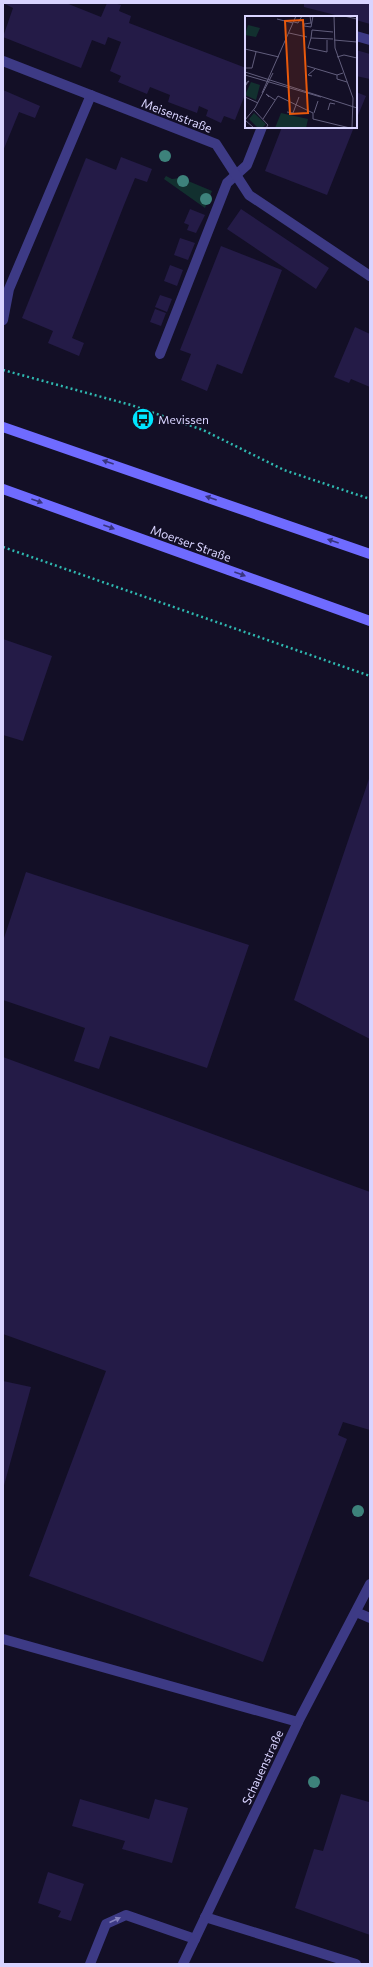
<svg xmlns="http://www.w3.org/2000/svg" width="373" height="1967" font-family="Commissioner,sans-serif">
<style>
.green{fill:#12302f}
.building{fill:#241b47}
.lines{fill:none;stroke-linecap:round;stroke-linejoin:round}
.path{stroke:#2fb8b0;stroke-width:2.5;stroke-dasharray:2 3;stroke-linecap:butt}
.service{stroke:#3d3a85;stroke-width:10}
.minor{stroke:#3d3a85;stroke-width:10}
.secondary{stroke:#6f6bff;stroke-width:10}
.tree{fill:#3d827b}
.oneway{fill:#38347d}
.oneway2{fill:#837fbc}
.labels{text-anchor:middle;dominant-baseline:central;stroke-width:3;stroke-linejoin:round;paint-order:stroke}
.street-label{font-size:12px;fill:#d9d4ff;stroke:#130f26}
.poi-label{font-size:12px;fill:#d9d4ff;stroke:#130f26;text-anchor:start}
.inset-road{fill:none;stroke:#625e7d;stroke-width:1}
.view{fill:#e8590c;fill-opacity:0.15;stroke:#e8590c;stroke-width:2}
.inset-edge{fill:none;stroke:#d9d4ff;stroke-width:2}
</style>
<rect width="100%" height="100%" fill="#130f26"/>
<!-- green -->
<path class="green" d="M166,176L172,179L181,178L212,191L205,208L164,179Z"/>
<!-- building -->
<path class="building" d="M3,3H66L101,17L107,3H114L121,5L119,11L131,16L129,23L246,68V92L235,120L224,116L221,123L206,116L208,110L199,106L197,113L168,102L170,95L150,87L147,94L118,82L121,76L110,71L121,42L108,37L105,45L92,40L81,68L3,37L13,8Z
M304,3H370V24L356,20V17H343L304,7Z
M356,50L370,54V79L356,76Z
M3,90L40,106L35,118L19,112L3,151Z
M356,92L366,96L356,120Z
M282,127H354L327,195L265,171Z
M121,157L152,169L147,182L135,178L124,205L72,338L84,343L79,356L48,343L53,331L22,318L86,158L116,170Z
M190,209L205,215L196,233L187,230L189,225L184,223Z
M241,209L329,268L316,289L227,229Z
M180,238L195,243L188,260L174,255Z
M221,246L282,270L242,374L217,364L207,391L181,380L191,354L180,350Z
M170,265L183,270L177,286L164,281Z
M160,295L172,299L167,312L155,307Z
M155,309L166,313L161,326L150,322Z
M355,327L370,334V387L351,379L349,383L334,377Z
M3,639L52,656L23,741L3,735Z
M370,776V1039L294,1000Z
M26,872L249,945L207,1068L110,1036L99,1069L74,1061L85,1028L3,1000V941Z
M3,1057L370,1192V1430L343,1422L338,1435L347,1439L263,1662L29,1576L106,1371L3,1334Z
M3,1381L31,1387L3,1489Z
M341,1794L369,1802L370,1799V1935L295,1908L314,1849L323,1851Z
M80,1799L149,1819L155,1799L188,1808L172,1863L122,1849L125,1841L72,1826Z
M48,1872L84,1884L71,1921L58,1917L61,1911L38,1903Z"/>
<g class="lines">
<!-- path -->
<path class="path" d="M3,370L131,405L203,430L284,470L370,499
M3,547L370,676"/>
<!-- service -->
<path class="service" d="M356,36L370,40
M3,320L9,289L91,95
M160,354L227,183L247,165L262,127
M356,1612L370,1618
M3,1639L298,1722
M205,1917L356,1964
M90,1964L106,1924L126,1915L195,1939"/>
<!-- minor -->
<path class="minor" d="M3,61L216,144L249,195L370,276
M183,1964L298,1722L370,1584"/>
<!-- secondary -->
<path class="secondary" d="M3,427L370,554
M3,489L370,621"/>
</g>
<!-- trees -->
<g class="tree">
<circle cx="165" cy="156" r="6"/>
<circle cx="183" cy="181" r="6"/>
<circle cx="206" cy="199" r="6"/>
<circle cx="358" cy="1511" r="6"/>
<circle cx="314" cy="1782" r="6"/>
</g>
<!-- one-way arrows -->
<defs><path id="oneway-solid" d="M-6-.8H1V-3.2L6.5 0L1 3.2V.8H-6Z"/></defs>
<g class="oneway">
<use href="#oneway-solid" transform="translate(108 462) rotate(-161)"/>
<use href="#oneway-solid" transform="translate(211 498) rotate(-161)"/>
<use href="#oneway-solid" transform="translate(37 501) rotate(20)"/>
<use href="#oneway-solid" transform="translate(109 527) rotate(20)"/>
<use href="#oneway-solid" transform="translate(333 541) rotate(-161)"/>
<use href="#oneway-solid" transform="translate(240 574) rotate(20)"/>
</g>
<use class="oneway2" href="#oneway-solid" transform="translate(115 1920) rotate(-24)"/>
<!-- icons -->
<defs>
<g id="bus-disc" transform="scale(1.15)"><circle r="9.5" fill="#00e5ff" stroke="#130f26"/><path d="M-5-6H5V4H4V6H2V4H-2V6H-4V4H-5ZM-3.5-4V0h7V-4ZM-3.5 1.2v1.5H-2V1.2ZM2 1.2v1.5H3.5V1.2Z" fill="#111"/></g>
</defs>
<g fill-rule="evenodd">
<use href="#bus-disc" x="143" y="419"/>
</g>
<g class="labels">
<!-- street labels -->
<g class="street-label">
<text transform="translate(177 115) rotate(21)">Meisenstraße</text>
<text transform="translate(191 543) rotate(20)">Moerser Straße</text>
<text transform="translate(262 1767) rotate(-65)">Schauenstraße</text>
</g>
<!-- poi labels -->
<g class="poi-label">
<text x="158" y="419">Mevissen</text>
</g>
</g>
<!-- overview -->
<g transform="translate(245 16)">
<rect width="112" height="112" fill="#130f26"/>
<path d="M3,9L15,12L11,21L0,19ZM6,66L15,69L11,84L0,79ZM9,97L21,108L17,112H13L4,103ZM36,97L63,103L61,112H30Z" fill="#12302f"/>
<path class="inset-road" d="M65,0L66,7L59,8V10L66,11L68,0M89,0L90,32L108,82L107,112M99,0L112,3M32,3L48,7M49,6L53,7L57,0M44,17L62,21M66,22L67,14L88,16M82,24V36L63,32L66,22L88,23M89,24L112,26M0,33L34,41M92,41L99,39L112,42M62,50L92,59L98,57M0,52H7L11,36M0,56L112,92M0,59L76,81M92,59V63L102,66M67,60L63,59L70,53M0,71L2,66L4,65L0,70M17,77L51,0M0,81L13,87M24,81L21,78L30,84M9,94L23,109L21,112M83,94L85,87L90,88M42,96L48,97L54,81M69,97L73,85M18,103L33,80L68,97V103L105,112M0,104L10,92L28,57M0,104L9,112"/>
<path class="view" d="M58,4L63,97L45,98L40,5Z"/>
<rect width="112" height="112" class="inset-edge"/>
</g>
<!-- border -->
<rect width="373" height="1967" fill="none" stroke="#d9d4ff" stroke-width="8"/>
</svg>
